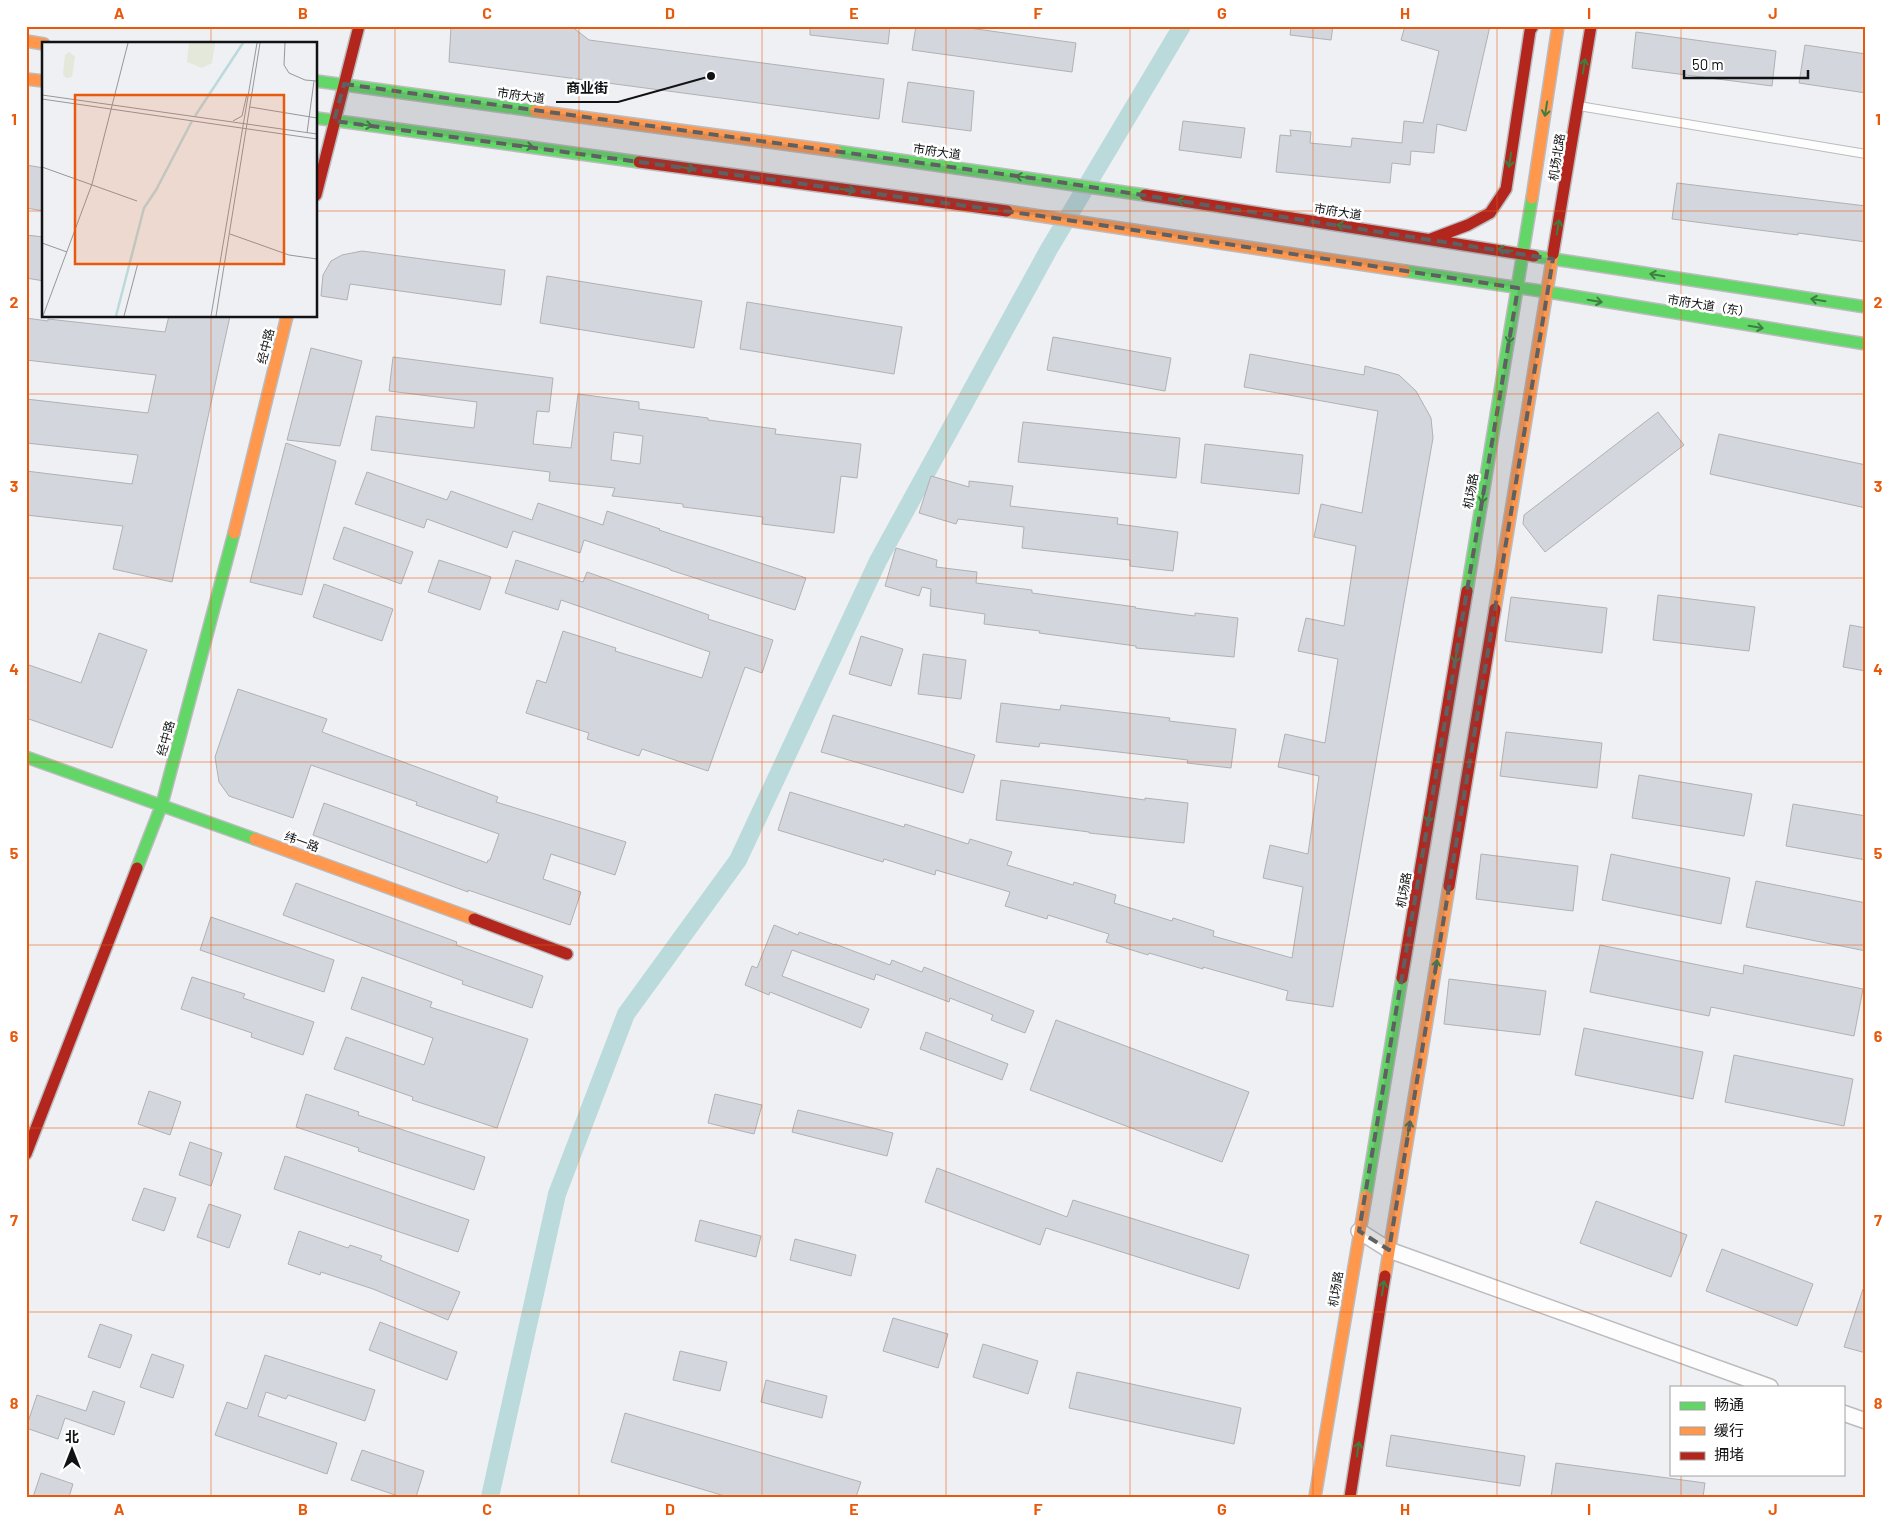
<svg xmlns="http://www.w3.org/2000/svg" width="1892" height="1523" font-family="Barlow,'Noto Sans SC',sans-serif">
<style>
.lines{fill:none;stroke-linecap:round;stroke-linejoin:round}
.canal{stroke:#bbdadc;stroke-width:18}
.building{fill:#d4d6dd;stroke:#b0b1b3;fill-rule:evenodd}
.lane-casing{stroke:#bcbcbf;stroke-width:10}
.street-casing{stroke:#bcbcbf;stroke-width:18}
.fast-casing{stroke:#bcbcbf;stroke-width:14}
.slow-casing{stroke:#bcbcbf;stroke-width:14}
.jam-casing{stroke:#bcbcbf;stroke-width:14}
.lane{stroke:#fdfdfd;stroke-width:8}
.street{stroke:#fdfdfd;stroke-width:15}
.fast{stroke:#63d668;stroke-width:11}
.slow{stroke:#ff974d;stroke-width:11}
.jam{stroke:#b3261e;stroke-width:11}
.oneway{stroke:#3e7e42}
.marked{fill:#5f6062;fill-opacity:0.2;stroke:#5f6062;stroke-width:4;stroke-dasharray:10 6;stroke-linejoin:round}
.grid{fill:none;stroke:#e8590c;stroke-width:1;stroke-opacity:0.55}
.labels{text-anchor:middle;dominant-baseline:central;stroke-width:5;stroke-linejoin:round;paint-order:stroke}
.street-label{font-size:12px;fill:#111214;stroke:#fff}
.inset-river{fill:none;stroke:#bbdadc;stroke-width:2.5}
.inset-road{fill:none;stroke:#96979a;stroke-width:1}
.view{fill:#e8590c;fill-opacity:0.15;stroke:#e8590c;stroke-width:2.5}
.inset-edge{fill:none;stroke:#111214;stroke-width:2.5}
.leader{fill:none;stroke:#111214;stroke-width:2}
.callout-dot{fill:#111214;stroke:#fff;stroke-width:2}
.callout-label{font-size:14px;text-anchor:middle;font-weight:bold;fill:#111214;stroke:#fff;stroke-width:5;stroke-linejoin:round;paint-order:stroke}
.neatline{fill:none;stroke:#e8590c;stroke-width:2}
.grid-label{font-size:16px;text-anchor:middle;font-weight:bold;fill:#e8590c}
</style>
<rect width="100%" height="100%" fill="#eff0f3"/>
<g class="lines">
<!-- canal -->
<path class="canal" d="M490,1497L557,1194L626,1014L738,860L878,561L1049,249L1182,26"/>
</g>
<!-- building -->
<path class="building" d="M451,26H571L589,40L884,79L879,119L449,62Z
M810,26H890L888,44L810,35Z
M916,26H955L1076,43L1072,72L912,50Z
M1291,26H1333L1331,40L1290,35Z
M1405,26H1490L1466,131L1437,124L1434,153L1411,151L1410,165L1392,163L1390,183L1276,172L1280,135L1291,136L1290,130L1311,132L1310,143L1351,147L1352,138L1402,143L1404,121L1423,123L1439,51L1401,40Z
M1636,32L1776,51L1772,86L1632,68Z
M1805,45L1866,54V93L1799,83Z
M908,82L974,91L971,131L902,122Z
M1183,121L1245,128L1241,158L1179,150Z
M26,165L44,168V211L26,208Z
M1677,183L1866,206V242L1798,233V235L1672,219Z
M26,235L44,237V281L26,278Z
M362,251L505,270L501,305L350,284L347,300L321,296L323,275L331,261L342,255Z
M547,276L702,301L694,348L540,323Z
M747,302L902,327L894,374L740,349Z
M169,316H230L172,582L113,569L123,526L26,515V471L132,484L138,455L26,443V399L148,413L156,375L26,360V318L48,321V319L165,332Z
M1053,337L1171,358L1165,391L1047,370Z
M311,348L362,361L340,446L287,440Z
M1250,354L1364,375L1365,366L1399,375L1416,391L1431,418L1433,438L1333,1007L1286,1000L1288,991L1203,967V969L1149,953L1148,955L1106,942L1109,934L1048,915L1047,919L1005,906L1010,892L936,870L935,875L884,859L883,862L778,830L790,792L904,827L905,824L968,844L970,839L1012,852L1007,865L1073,885L1074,882L1116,895L1114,903L1172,921L1173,918L1214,931L1213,936L1292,958L1303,887L1263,878L1270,845L1308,854L1319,776L1278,767L1285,734L1325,743L1338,659L1298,651L1306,618L1344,626L1356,546L1314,537L1321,504L1362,513L1378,411L1244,387Z
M393,357L553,378L549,412L537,411L533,444L571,448L578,394L639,402V409L708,418V420L776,429L775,434L861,444L857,478L841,476L834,533L762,524L763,517L683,507V504L612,496L615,488L549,481L550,472L371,450L376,416L474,428L477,402L389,391ZM614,432L643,436L640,464L611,460Z
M1658,412L1684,445L1545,552L1523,524L1524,515Z
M1023,422L1180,438L1176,478L1018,462Z
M1719,434L1866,465V508L1710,474Z
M286,443L336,461L302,595L250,582Z
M1205,444L1303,455L1299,494L1201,483Z
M367,472L447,500L451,491L532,520L538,503L603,525L607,511L660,529L659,530L806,578L795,610L670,570V569L584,540L580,553L513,531L507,548L427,519L424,528L355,504Z
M931,476L969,487V481L1013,486L1010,506L1118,518L1117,524L1178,532L1173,571L1130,566V560L1022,548L1024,527L958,519L956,524L919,513Z
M344,527L413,552L401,584L333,559Z
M896,548L937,560L936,567L977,572L976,583L1032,590V593L1136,607L1135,608L1195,616V613L1238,618L1234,657L1136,648V646L1039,633L1040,631L984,624L985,614L930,606L931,589L922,587L919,596L885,586Z
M439,560L491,577L480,610L428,592Z
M516,560L583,582L587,572L709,615L708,619L773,640L762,673L745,667L708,771L642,749L639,756L587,739L589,733L526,713L537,680L546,683L563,631L616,648L615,651L702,678L710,652L561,600L558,610L505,593Z
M324,584L393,609L382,641L313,617Z
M1658,595L1755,607L1749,651L1653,640Z
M1511,597L1607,608L1602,653L1505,641Z
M1850,625L1866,628V671L1843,667Z
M99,633L147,650L112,748L26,718V664L81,683Z
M861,636L903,649L891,686L849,674Z
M923,654L966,660L961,699L918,694Z
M238,689L327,719L322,732L498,797L496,802L626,842L615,875L551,854L543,879L581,892L570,925L468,890V892L313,835L324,803L487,863L488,860H490L499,834L416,805L417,802L311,765L293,818L229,796L219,782L215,757Z
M1001,703L1060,710L1061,705L1170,718L1169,721L1236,729L1231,768L1187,763L1188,760L1040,743L1039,747L996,742Z
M833,715L975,755L963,793L821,752Z
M1506,732L1602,743L1597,788L1500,776Z
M1639,775L1752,794L1744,836L1632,818Z
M1001,780L1145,800V798L1188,803L1184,843L1089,833V832L996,820Z
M1793,804L1866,816V860L1786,846Z
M1481,854L1578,866L1573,911L1476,899Z
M1611,854L1730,878L1721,924L1602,900Z
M1756,881L1866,903V951L1746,927Z
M296,883L457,942L456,945L543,976L532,1008L462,984L463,981L283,915Z
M211,917L334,960L324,992L200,950Z
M774,925L798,935L799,932L835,945V944L890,965L892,960L922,972L924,967L1034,1011L1025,1033L991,1020L993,1015L950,998L949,1002L876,974L874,980L792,950L782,976L869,1009L861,1028L770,992L769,995L745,985L752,966L757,968Z
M1600,945L1743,974L1744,965L1863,989L1854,1036L1711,1007L1709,1016L1590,992Z
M192,977L245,994L243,998L314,1022L303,1055L251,1037L252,1033L181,1009Z
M362,977L432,1002L430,1007L528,1039L497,1128L412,1100L413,1097L334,1069L346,1037L424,1065L433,1038L351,1009Z
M1449,979L1546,991L1540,1035L1444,1024Z
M1056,1020L1249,1092L1222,1162L1030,1090Z
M1584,1028L1703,1052L1693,1099L1575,1075Z
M926,1032L1008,1064L1002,1080L920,1049Z
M1734,1055L1853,1079L1844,1126L1725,1102Z
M149,1091L181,1102L170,1135L138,1124Z
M306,1094L359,1112L358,1115L485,1157L474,1190L358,1151L359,1148L296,1127Z
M715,1094L762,1105L754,1134L708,1123Z
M798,1110L893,1133L887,1156L792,1132Z
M190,1142L222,1153L211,1186L179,1175Z
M285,1156L469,1220L458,1252L274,1189Z
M937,1168L1067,1217L1073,1200L1249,1255L1239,1289L1046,1228L1040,1245L925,1202Z
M144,1188L176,1198L164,1231L132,1220Z
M1596,1201L1687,1235L1671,1277L1580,1243Z
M209,1204L241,1215L229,1248L197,1237Z
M700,1220L761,1236L756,1257L695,1241Z
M299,1231L348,1248L350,1245L382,1256L380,1260L460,1292L448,1320L373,1289L321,1272L320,1275L288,1264Z
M795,1239L856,1255L851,1276L790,1260Z
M1722,1249L1813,1284L1797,1326L1706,1291Z
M1863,1289H1866V1353L1844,1347Z
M893,1318L948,1334L938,1368L883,1351Z
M380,1322L457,1352L447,1380L369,1350Z
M100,1324L132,1335L120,1368L88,1357Z
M983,1344L1038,1361L1028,1394L973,1377Z
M680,1351L727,1362L720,1391L673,1380Z
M152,1354L184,1365L173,1398L140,1387Z
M265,1355L375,1390L365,1421L288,1395L286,1399L266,1392L258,1416L337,1443L327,1474L215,1435L227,1402L247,1409Z
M1077,1372L1241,1408L1234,1444L1069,1408Z
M766,1380L827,1396L822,1418L761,1402Z
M93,1391L125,1402L114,1435L65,1418L58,1439L26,1428L37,1395L86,1411Z
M625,1413L861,1482L856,1497H728L611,1462Z
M1391,1435L1525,1456L1520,1486L1386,1466Z
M362,1450L424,1471L416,1497H401L351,1480Z
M1556,1463L1705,1483L1703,1497H1551Z
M41,1473L73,1484L69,1497H33Z"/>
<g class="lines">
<!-- lane casing -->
<g class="lane-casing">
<path id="lane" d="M1579,106L1866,154"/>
</g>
<!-- street casing -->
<g class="street-casing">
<path id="street" d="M1359,1231L1389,1250L1770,1387
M1843,1413L1866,1421"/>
</g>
<!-- fast casing -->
<g class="fast-casing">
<path id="fast" d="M316,81L535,111
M316,118L639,162
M836,151L1145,195
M1534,256L1866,307
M1405,271L1548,292L1866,344
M1467,591L1532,198
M26,757L255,839
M137,868L162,804L234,533
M1366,1196L1402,978"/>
</g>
<!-- slow casing -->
<g class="slow-casing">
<path id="slow" d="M26,41L44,44
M26,79L44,81
M535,111L836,151
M1532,198L1558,26
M1007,211L1405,271
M234,533L287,316
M1495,609L1553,254
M255,839L474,919
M1385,1276L1449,886
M1315,1497L1366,1196"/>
</g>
<!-- jam casing -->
<g class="jam-casing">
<path id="jam" d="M639,162L1007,211
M316,195L359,26
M1145,195L1534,256
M1431,239L1468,225L1490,213L1506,189L1530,31L1533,26
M1553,254L1591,26
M1449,886L1495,609
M474,919L567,954
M1402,978L1467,591
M26,1154L137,868
M1350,1497L1385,1276"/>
</g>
<!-- lane -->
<use href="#lane" class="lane"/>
<!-- street -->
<use href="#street" class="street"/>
<!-- fast -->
<use href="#fast" class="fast"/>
<!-- slow -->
<use href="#slow" class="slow"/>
<!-- jam -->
<use href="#jam" class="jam"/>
</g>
<!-- one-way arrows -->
<defs><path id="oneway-shaft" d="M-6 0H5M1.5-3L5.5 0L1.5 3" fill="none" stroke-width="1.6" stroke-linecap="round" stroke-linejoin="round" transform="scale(1.25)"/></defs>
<g class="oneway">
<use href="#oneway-shaft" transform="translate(1584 66) rotate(-81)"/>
<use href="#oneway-shaft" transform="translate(1546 109) rotate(99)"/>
<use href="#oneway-shaft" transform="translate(365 125) rotate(8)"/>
<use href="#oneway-shaft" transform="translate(526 146) rotate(8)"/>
<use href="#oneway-shaft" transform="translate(1510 160) rotate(99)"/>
<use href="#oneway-shaft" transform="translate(687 168) rotate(8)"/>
<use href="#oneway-shaft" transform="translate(1023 177) rotate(-172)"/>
<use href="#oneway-shaft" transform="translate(848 190) rotate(8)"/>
<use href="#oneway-shaft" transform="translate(1184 201) rotate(-171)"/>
<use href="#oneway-shaft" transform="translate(1344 226) rotate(-171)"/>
<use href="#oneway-shaft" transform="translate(1558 227) rotate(-81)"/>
<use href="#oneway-shaft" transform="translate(1505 250) rotate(-172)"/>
<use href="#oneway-shaft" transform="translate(1657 275) rotate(-171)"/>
<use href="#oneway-shaft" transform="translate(1818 300) rotate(-171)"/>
<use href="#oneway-shaft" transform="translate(1595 301) rotate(9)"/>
<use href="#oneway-shaft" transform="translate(1756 327) rotate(9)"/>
<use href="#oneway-shaft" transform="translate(1510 336) rotate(100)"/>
<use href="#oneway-shaft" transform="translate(1483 496) rotate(100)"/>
<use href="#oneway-shaft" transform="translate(1456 656) rotate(100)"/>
<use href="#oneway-shaft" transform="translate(1429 816) rotate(100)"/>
<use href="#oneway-shaft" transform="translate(1436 967) rotate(-81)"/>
<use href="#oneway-shaft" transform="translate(1409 1128) rotate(-81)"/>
<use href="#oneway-shaft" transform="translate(1383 1288) rotate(-81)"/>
<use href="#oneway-shaft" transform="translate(1358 1449) rotate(-81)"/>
</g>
<!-- marked area -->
<path class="marked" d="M344,84L1046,180L1553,259L1389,1250L1359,1231L1518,288L1041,216L334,121Z"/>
<!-- grid -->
<path class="grid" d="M211,26V44M395,26V1497M579,26V1497M762,26V1497M946,26V1497M1130,26V1497M1313,26V1497M1497,26V1497M1681,26V1387M26,211H44M316,211H1866M211,316V1497M26,394H1866M26,578H1866M26,762H1866M26,945H1866M26,1128H1866M26,1312H1866M1681,1474V1497"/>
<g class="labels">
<!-- street labels -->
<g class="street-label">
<text transform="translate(521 95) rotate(8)">市府大道</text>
<text transform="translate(937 151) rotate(8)">市府大道</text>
<text transform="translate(1556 157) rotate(-81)">机场北路</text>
<text transform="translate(1338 211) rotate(9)">市府大道</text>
<text transform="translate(1709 305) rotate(9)">市府大道（东）</text>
<text transform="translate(265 346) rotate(-76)">经中路</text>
<text transform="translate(1470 491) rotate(-80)">机场路</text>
<text transform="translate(165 738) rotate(-75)">经中路</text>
<text transform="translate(302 841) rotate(20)">纬一路</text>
<text transform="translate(1403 890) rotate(-80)">机场路</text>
<text transform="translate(1335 1289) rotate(-81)">机场路</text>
</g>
</g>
<!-- overview -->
<g transform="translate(42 42)">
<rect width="275" height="275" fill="#eff0f3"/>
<path d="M147,1H173L170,21L160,26L145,20ZM27,10L33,15L30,35L24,36L21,32L23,13Z" fill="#e3e8da"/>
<path class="inset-river" d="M153,74L201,1M74,274L102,166L114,148L150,79"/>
<path class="inset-road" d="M243,1L242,23L247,31L263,38L275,39M0,53L275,92M0,57L275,97M208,65L275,76M191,79L200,74L205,52M265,91L272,39M0,125L95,159M188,192L247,213L275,217M0,201L25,210M1,274L50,142L86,1M82,274L96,221M169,274L215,1M174,274L218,1"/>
<path class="view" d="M33,53H242V222H33Z"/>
<rect width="275" height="275" class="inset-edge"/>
</g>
<!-- callouts -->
<path class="leader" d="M711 76L618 102H556"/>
<circle class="callout-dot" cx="711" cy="76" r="5"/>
<g class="callout-label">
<text x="587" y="93">商业街</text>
</g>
<!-- border -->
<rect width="1892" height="1523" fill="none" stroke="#ffffff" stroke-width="55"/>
<!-- legend -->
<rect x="1670" y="1386" width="175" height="90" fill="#ffffff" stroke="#a0a0a1"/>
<rect x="1680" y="1402" width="25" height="8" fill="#63d668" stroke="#a0a0a1"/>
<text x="1714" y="1410" font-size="15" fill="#111214">畅通</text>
<rect x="1680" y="1427" width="25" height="8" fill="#ff974d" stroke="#a0a0a1"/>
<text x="1714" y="1436" font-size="15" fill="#111214">缓行</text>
<rect x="1680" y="1452" width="25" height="8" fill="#b3261e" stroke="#a0a0a1"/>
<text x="1714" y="1460" font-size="15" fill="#111214">拥堵</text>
<!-- north arrow -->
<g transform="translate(72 1450)" stroke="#ffffff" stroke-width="4" paint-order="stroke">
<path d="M0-4L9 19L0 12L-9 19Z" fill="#111214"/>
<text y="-8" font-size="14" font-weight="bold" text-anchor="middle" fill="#111214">北</text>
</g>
<!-- scale -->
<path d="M1684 70v8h124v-8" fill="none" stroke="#111214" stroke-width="2.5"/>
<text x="1692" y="70" font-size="15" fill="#111214" stroke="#ffffff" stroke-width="4" paint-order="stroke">50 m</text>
<rect x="28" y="28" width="1836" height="1468" class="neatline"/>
<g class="grid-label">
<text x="119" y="19">A</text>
<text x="303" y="19">B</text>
<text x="487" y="19">C</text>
<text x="670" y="19">D</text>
<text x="854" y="19">E</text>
<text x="1038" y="19">F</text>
<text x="1222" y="19">G</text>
<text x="1405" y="19">H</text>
<text x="1589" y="19">I</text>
<text x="1773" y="19">J</text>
<text x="14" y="125">1</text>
<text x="1878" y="125">1</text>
<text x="14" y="308">2</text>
<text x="1878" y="308">2</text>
<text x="14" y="492">3</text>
<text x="1878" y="492">3</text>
<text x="14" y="675">4</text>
<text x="1878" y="675">4</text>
<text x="14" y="859">5</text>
<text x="1878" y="859">5</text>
<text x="14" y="1042">6</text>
<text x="1878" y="1042">6</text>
<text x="14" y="1226">7</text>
<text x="1878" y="1226">7</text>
<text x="14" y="1409">8</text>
<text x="1878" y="1409">8</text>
<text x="119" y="1515">A</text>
<text x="303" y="1515">B</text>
<text x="487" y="1515">C</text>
<text x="670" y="1515">D</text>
<text x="854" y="1515">E</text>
<text x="1038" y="1515">F</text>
<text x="1222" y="1515">G</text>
<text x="1405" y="1515">H</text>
<text x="1589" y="1515">I</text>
<text x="1773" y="1515">J</text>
</g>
</svg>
